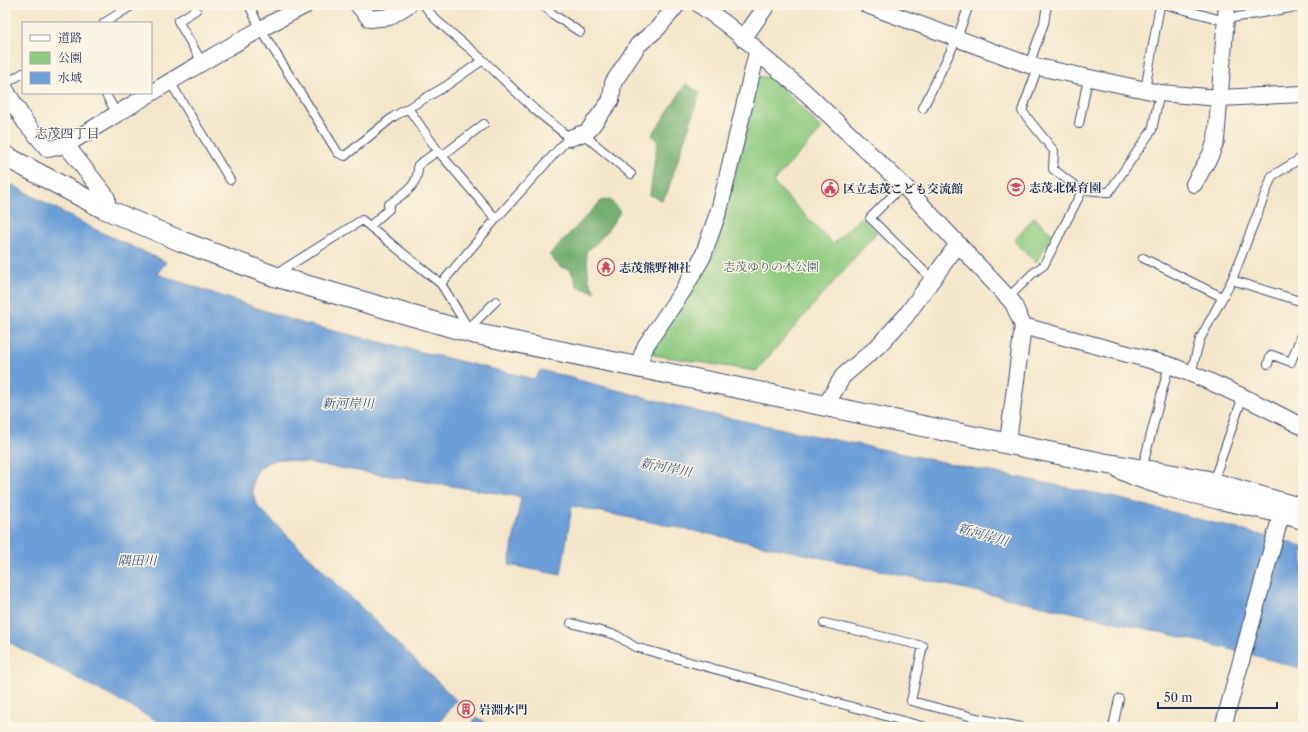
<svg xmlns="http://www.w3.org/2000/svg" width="1308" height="732" font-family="'Libre Caslon Text','Noto Serif JP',serif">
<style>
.green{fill:#8dc97f;stroke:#547c6e}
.forest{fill:#72ad6e;stroke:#466e66}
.water{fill:#6c9ed7;stroke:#44669a}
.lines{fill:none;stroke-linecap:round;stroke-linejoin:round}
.service-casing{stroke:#3c4a6e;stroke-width:10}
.minor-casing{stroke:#3c4a6e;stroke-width:18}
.tertiary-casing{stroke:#3c4a6e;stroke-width:22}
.service{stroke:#fff;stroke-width:8}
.minor{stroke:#fff;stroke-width:16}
.tertiary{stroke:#fff;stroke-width:20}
.labels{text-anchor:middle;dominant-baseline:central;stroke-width:3;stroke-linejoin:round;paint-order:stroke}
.poi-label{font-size:12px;font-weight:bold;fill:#1b2f5e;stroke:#fcf5e5;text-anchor:start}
.park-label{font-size:12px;fill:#3d5d68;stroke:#fcf5e5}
.neighbourhood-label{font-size:13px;fill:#1b2f5e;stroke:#fcf5e5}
.water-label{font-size:13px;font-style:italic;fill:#375688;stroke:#fcf5e5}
</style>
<rect width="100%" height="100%" fill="#fcf5e5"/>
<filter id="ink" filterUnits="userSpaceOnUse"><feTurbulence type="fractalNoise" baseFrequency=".025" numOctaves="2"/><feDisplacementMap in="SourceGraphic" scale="8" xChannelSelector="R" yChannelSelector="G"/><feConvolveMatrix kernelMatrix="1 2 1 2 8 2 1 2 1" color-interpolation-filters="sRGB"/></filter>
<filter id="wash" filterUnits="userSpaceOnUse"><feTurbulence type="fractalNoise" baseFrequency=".012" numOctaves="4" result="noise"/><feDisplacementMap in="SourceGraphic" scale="16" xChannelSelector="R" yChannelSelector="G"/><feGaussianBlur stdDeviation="0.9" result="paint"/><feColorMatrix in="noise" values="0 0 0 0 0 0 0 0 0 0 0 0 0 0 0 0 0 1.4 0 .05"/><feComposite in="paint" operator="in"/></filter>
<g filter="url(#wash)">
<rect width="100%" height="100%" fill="#f4e6cb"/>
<!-- green -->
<path class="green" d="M756,76L771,78L794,100L822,129L773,182L833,244L861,217L877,232L756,371L654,355L653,347L678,306L715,253L751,112Z
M1034,217L1052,234L1036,263L1014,241Z"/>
<!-- forest -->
<path class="forest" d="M686,84L700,93L667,193L662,200L650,195L655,157L658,142L652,135Z
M610,199L620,212C611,226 600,243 586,251L589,280L595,292L578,287L570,269L560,267L549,255L601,201Z"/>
<!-- water -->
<path class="water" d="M5,181L94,229L166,262L157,274L301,323L534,379L541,370L700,412L1113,497L1303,546V669C1200,639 1094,617 988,594C850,563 711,534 572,506L561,575L509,565L521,497L283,459C264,459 249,474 253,494C254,498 257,503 259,508L456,700L436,727H169L5,640Z
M477,717L491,727H469Z"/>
</g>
<g filter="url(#ink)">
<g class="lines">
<!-- service casing -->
<g class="service-casing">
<path id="service" d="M249,5L260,28L338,153L345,156L393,117L446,86L483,60
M424,5L435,19L483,60L535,110L570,138L565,142L496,219L441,284
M543,5L554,15L580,32
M1167,5L1218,19H1226L1303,6
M196,10L178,21L202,62
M104,23L133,5
M1029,65L1044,23L1047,5
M170,82L230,180
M5,84L23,73
M1145,90L1160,5
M105,93L117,114
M408,108L438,151L496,219
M923,108L957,38L969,5
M1079,124L1088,78
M583,134L631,174
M442,156L484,124
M903,185L870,218L932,279
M1082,191C1091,188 1099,193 1109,192L1152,130L1160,93
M370,226L389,209L388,205C404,193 419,187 418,165L438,151
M1143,258L1222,297
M276,274L362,220L441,284L469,329
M1232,280L1303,302
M1008,298L1033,273L1044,265L1082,191L1053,169L1054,151L1022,111L1038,67
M472,333L474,323L496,301
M1268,364L1270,357L1272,355L1291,362L1303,330
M1191,373L1200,339L1232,280L1272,176L1303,157
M1142,469L1169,365
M1213,482L1243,396
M571,623L616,635L635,647L925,727
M824,623L923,646L911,701L981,719L1021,727
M1113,727L1119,699"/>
</g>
<!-- minor casing -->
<g class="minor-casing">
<path id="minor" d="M358,5L370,19L389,17L408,5
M700,5L726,24L752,45L757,52L805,92L905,187L1013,303L1023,326L1008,442
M867,5L1029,65L1160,93L1219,98L1303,94
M743,39L767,5
M5,89L25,122L48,149L66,145L106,196L107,199L103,208
M570,138L587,132L611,100L613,83L638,45L657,29L677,5
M66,145C145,97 224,47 306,5
M1194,184L1211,154L1216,140L1227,5
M1023,326L1169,365C1215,382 1259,404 1303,427
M637,368L646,345L684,289L703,256L720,207L757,52
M826,405L843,376L877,347L905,317L958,244
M1120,471C1177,497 1243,503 1303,521
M1223,727L1281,515"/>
</g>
<!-- tertiary casing -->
<g class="tertiary-casing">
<path id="tertiary" d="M5,156L103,208L183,242L274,276L472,333L1102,463L1204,480L1303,509"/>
</g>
<!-- service -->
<use href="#service" class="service"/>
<!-- minor -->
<use href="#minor" class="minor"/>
<!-- tertiary -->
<use href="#tertiary" class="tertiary"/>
</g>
</g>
<!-- icons -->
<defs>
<g id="school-ring" transform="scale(0.9)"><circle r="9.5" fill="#fcf5e5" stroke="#d1495b" stroke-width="1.5"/><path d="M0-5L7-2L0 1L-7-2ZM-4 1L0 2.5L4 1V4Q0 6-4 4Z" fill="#d1495b"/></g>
<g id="civic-ring" transform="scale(0.9)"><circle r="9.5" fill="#fcf5e5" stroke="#d1495b" stroke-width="1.5"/><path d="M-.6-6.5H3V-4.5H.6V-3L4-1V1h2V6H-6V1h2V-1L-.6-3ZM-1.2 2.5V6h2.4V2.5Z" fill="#d1495b"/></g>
<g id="temple-ring" transform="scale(0.9)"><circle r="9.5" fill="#fcf5e5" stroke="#d1495b" stroke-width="1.5"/><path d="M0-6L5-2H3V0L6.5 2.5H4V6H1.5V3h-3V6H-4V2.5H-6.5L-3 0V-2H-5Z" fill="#d1495b"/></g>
<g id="building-ring" transform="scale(0.9)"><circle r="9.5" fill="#fcf5e5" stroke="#d1495b" stroke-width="1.5"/><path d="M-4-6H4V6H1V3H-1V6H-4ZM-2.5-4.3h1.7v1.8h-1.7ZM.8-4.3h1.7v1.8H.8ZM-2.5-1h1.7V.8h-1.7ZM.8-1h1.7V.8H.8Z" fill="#d1495b"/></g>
</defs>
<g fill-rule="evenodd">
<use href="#school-ring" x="1016" y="187"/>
<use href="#civic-ring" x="830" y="188"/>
<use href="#temple-ring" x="606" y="267"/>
<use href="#building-ring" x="466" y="709"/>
</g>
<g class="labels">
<!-- poi labels -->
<g class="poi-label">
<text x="1029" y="187">志茂北保育園</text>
<text x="843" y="188">区立志茂こども交流館</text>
<text x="619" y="267">志茂熊野神社</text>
<text x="479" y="709">岩淵水門</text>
</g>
<!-- park labels -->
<g class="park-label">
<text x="771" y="266">志茂ゆりの木公園</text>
</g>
<!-- neighbourhood labels -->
<g class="neighbourhood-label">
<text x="67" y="133">志茂四丁目</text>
</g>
<!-- water labels -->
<g class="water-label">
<text x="348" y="403">新河岸川</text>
<text transform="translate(666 467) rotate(11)">新河岸川</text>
<text transform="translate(983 534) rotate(16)">新河岸川</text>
<text x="137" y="560">隅田川</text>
</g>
</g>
<!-- margin -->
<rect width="1308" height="732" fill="none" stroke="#fcf5e5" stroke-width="20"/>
<!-- legend -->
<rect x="22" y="22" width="130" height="72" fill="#fcf5e5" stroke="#a2a6af"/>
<rect x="30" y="35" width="20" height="6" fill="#ffffff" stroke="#a2a6af"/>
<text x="58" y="42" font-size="12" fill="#1b2f5e">道路</text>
<rect x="30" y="52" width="20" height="12" fill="#8dc97f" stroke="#a2a6af"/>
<text x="58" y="62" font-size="12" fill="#1b2f5e">公園</text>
<rect x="30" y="72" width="20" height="12" fill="#6c9ed7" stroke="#a2a6af"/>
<text x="58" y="82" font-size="12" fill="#1b2f5e">水域</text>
<!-- scale -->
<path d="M1158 702v6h119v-6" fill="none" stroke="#1b2f5e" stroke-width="2"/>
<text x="1164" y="702" font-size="12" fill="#1b2f5e" stroke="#fcf5e5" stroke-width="3" paint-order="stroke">50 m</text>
</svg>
